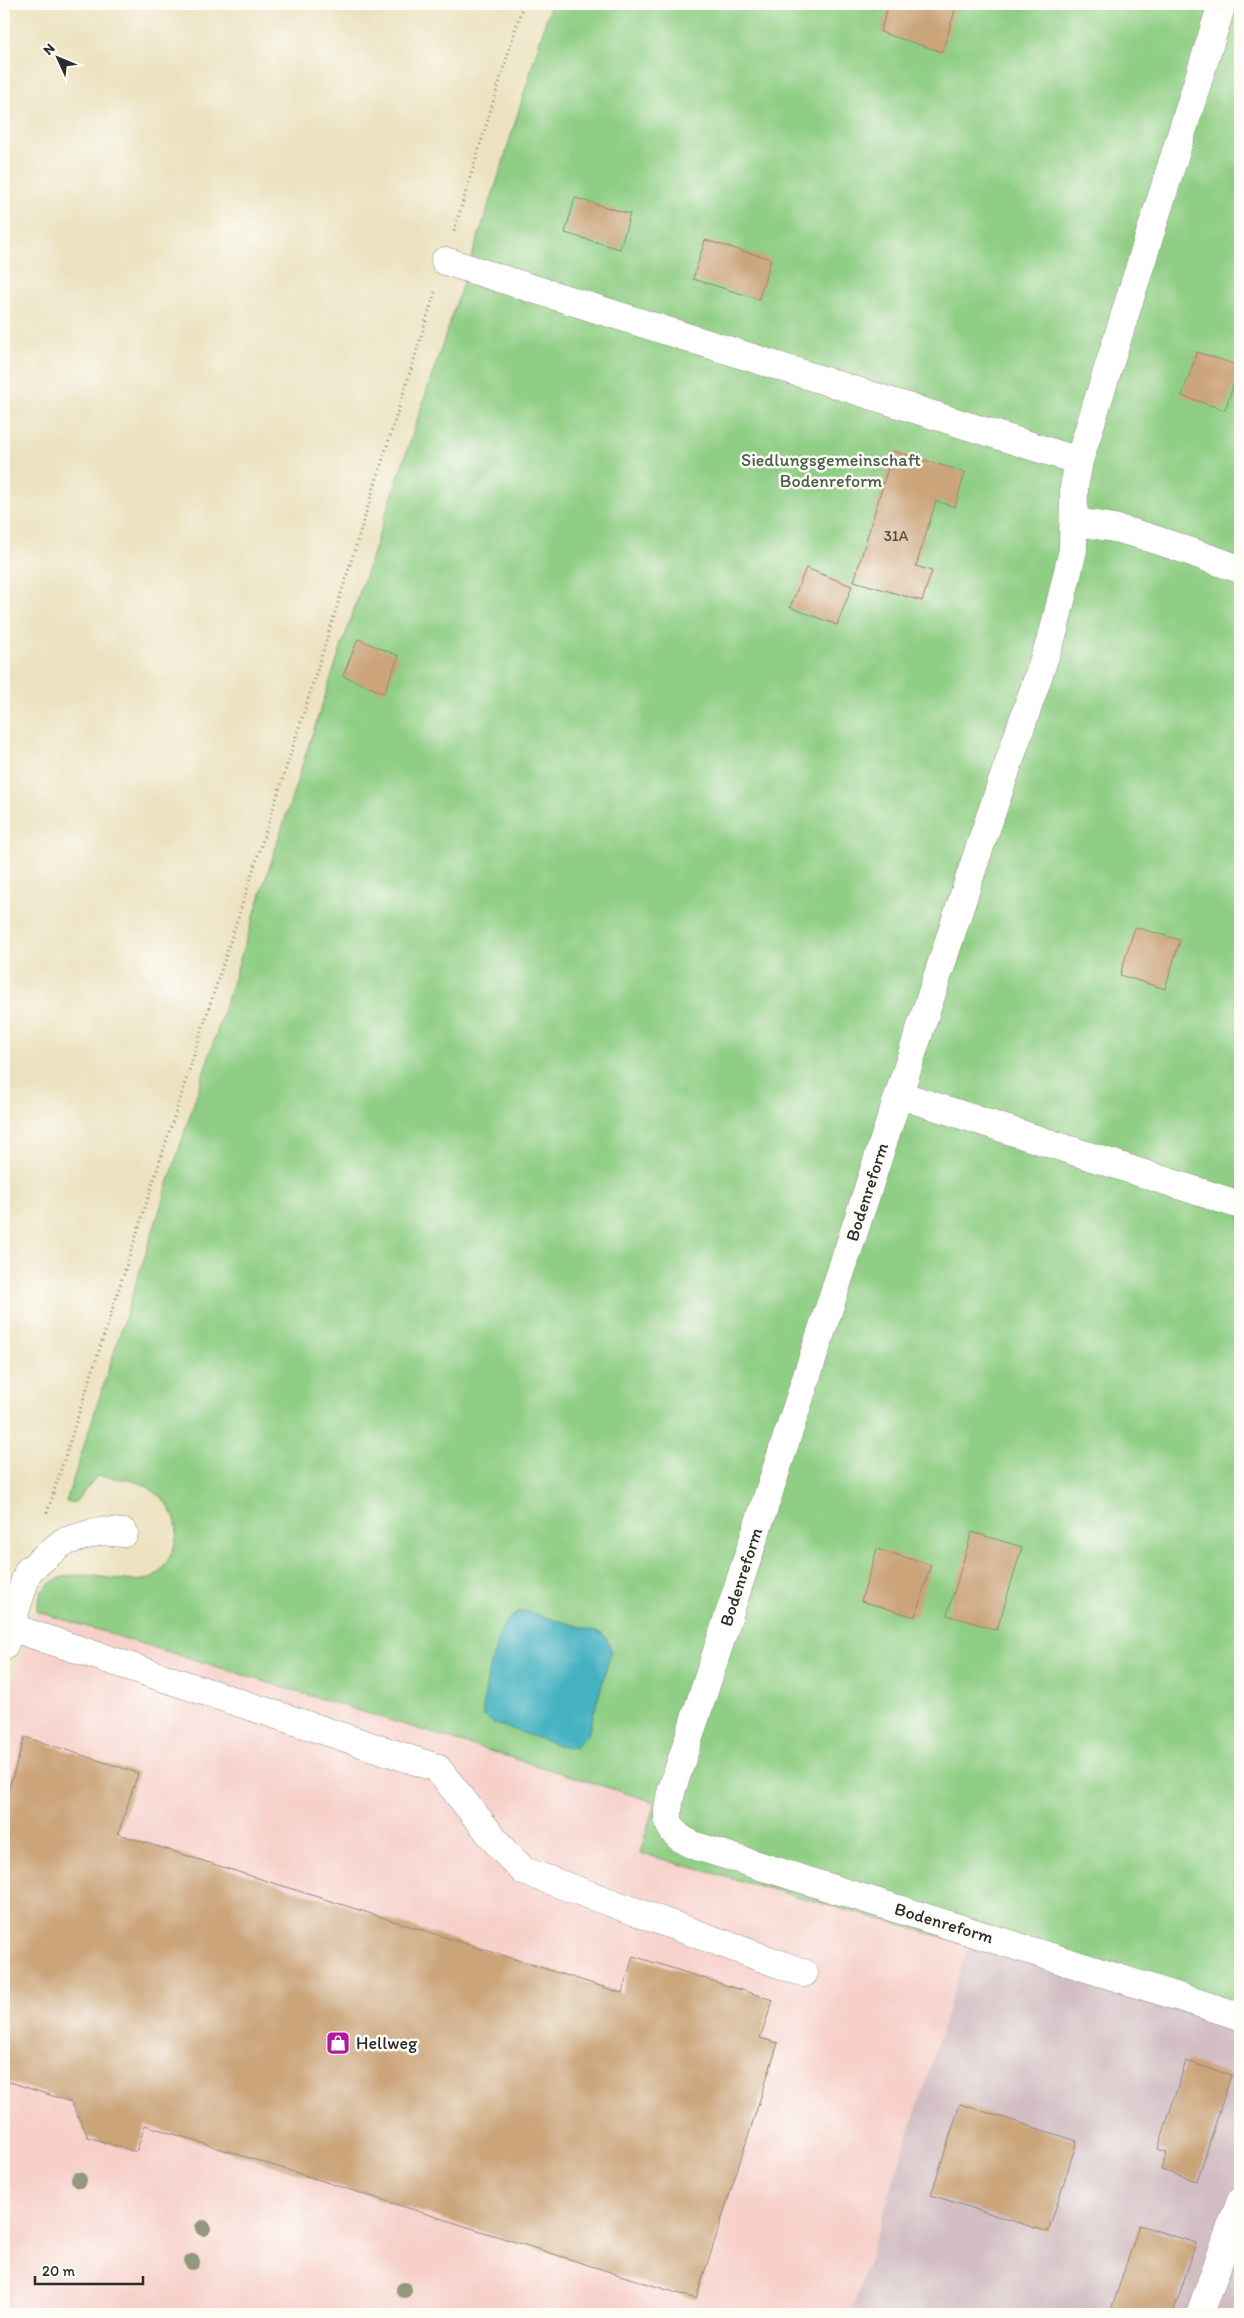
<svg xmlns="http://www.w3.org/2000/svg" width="1244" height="2318" font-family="Itim,sans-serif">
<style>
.built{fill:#f7d0ca}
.industrial{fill:#d2bec2}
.green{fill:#8fce84;stroke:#5d7c58}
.water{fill:#44b2c1;stroke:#386e76}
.building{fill:#cba47a}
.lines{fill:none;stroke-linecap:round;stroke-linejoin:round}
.minor-casing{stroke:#8c8676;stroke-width:29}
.path{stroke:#8c8676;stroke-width:3;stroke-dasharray:1 4;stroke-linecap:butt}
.minor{stroke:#fff;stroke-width:28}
.tree{fill:#92987d}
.labels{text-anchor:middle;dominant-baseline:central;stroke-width:5;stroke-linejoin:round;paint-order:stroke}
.number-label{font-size:15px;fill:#53493f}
.park-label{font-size:18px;fill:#495c46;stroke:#fdfcf7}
.street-label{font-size:18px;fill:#2b2b2b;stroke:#fdfcf7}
.poi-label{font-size:18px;fill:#2b2b2b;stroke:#fdfcf7;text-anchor:start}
</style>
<rect width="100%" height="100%" fill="#fdfcf7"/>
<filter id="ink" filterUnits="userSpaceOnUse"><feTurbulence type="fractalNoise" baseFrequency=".02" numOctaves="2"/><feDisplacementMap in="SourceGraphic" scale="10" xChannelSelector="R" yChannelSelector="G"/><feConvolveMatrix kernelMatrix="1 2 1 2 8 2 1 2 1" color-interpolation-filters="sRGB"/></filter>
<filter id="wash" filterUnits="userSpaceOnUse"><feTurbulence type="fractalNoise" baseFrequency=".0096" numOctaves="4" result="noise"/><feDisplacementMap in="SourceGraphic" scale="20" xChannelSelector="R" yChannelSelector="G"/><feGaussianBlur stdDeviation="1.12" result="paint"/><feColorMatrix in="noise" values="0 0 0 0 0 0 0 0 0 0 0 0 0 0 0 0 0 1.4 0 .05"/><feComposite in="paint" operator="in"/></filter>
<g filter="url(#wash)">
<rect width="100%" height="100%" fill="#ece2c0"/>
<!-- built -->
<path class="built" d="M36,1611L655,1802L640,1853L969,1944L851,2313L853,2314H10L4,2312V1708Z"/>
<!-- industrial -->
<path class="industrial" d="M969,1944L1240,2030V2314H851Z"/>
<!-- green -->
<path class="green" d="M551,4H1240V2030L969,1944L640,1853L655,1802L36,1611C38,1605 39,1594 43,1590C69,1559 116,1587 149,1579C155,1578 162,1570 165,1565C184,1536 180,1510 152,1490C139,1479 114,1478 97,1476L75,1502H66L311,738L502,166Z"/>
<!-- water -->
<path class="water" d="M518,1612H527L602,1633L608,1641L611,1652L588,1734L576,1746L567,1748L493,1723L483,1715C482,1697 496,1637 506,1622C509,1618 515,1615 518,1612Z"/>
<g id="blocks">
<!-- building -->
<path class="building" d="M889,4H957L942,52L880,32Z
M575,198L630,214L620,249L565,233Z
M705,240L771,259L759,299L693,279Z
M1197,352L1240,366L1225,410L1182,396Z
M893,451L965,472L955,507L936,501L916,566L932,571L922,601L854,581Z
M806,568L852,586L837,625L790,607Z
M358,639L399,656L384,693L343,676Z
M1135,927L1180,940L1165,989L1120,975Z
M972,1532L1022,1547L997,1630L947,1615Z
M877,1549L931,1565L915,1617L861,1601Z
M25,1737L138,1773L118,1834L622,1993L633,1956L773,2000L760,2038L778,2043L696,2299L145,2125L136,2152L88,2137L71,2102L4,2080V1803Z
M1186,2061L1231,2075L1197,2181L1161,2170L1167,2152L1158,2149Z
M960,2104L1077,2141L1048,2232L931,2195Z
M1139,2225L1196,2243L1173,2314H1110Z"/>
</g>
</g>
<g filter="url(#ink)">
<use href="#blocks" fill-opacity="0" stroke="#8c8676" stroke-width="1"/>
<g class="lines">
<!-- minor casing -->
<g class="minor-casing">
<path id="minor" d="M1222,4L1079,461L1074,487L1073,550L1054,630L975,861L672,1789C665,1817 664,1832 693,1845L1240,2016
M445,261L1079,461
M1075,523C1125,524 1191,553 1240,569
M900,1095L1240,1205
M10,1627L437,1768L503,1850L524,1871L804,1973
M4,1646L28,1571L63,1542L100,1531L124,1533
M1200,2314L1240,2202"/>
</g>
<!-- path -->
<path class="path" d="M454,231L523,4
M47,1513L304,712L435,292"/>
<!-- minor -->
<use href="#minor" class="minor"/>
</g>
<!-- trees -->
<g class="tree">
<circle cx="79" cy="2180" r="8"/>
<circle cx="203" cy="2228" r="8"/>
<circle cx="192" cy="2262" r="8"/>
<circle cx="404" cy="2290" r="8"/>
</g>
</g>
<!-- icons -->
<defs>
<g id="shop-square" transform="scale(1.25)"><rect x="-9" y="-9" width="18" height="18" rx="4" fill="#b5179e" stroke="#fdfcf7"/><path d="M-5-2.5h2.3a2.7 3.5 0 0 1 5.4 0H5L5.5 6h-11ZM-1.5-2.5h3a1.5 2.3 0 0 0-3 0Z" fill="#fff"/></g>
</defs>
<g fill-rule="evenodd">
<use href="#shop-square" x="338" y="2043"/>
</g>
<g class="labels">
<!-- number labels -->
<g class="number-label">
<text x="896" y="536">31A</text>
</g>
<!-- park labels -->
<g class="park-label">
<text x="831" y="460">Siedlungsgemeinschaft<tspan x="831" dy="21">Bodenreform</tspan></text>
</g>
<!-- street labels -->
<g class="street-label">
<text transform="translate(867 1192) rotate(-72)">Bodenreform</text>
<text transform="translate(741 1577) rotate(-72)">Bodenreform</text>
<text transform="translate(944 1923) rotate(17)">Bodenreform</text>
</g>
<!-- poi labels -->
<g class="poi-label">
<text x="356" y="2043">Hellweg</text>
</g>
</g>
<!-- margin -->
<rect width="1244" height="2318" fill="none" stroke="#fdfcf7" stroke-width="20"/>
<!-- north arrow -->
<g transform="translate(58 58) rotate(314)" stroke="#fdfcf7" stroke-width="4" paint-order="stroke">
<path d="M0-4L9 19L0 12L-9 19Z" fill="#2b2b2b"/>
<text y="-8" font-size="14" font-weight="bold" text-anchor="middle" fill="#2b2b2b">N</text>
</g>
<!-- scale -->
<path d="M35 2276v8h108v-8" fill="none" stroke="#2b2b2b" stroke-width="2.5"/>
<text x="42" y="2276" font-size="15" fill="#2b2b2b" stroke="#fdfcf7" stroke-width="4" paint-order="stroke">20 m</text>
</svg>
